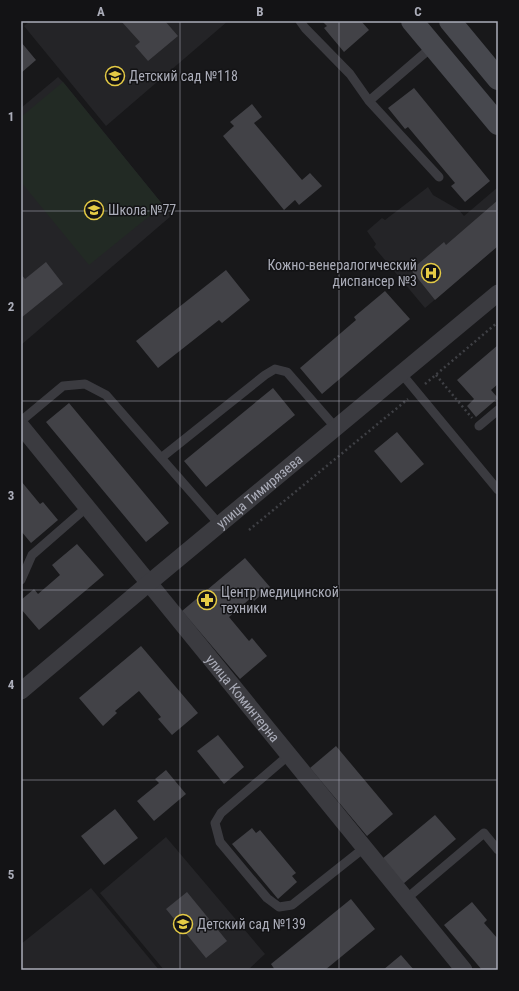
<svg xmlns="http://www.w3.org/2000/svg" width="519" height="991" font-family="'Roboto Condensed',sans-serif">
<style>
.built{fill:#242427}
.green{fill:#222a24}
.building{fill:#424247}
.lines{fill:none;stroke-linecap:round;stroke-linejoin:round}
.path{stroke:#3f4045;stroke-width:2.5;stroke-dasharray:2 3;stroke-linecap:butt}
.service{stroke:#3b3b40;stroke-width:9}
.minor{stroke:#3b3b40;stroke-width:17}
.secondary{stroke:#47484e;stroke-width:22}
.grid{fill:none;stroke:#abadb9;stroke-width:1;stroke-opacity:0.55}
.labels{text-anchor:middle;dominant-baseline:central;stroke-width:3;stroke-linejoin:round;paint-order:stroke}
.poi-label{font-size:14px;fill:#abadb9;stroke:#131315;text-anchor:start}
.street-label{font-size:14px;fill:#abadb9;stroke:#131315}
.neatline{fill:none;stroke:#abadb9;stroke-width:1.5}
.grid-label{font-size:13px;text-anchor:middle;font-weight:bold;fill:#abadb9}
</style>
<rect width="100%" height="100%" fill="#18181a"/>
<!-- built -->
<path class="built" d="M30,21H228L106,126L24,26Z
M58,77L63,82L163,205L171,216L21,345V108Z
M428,187L433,195L459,210L464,216L498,187V246L425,308L374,247L376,244L367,231L382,218L385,220Z
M166,837L265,954L248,970H164L100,893Z
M91,888L159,970H21V944Z"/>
<!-- green -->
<path class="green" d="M63,82L163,205L89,265L21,182V117Z"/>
<!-- building -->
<path class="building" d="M121,21H165L178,36L148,61L135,46L140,42Z
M322,21H361L369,30L344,52L324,28L327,26Z
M21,42L36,60L21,73Z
M414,88L490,181L465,202L451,186L455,183L408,127L405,129L388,108Z
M252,104L262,117L254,123L302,180L310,173L322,186L299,205L295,200L284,210L223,136L234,126L230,122Z
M498,200V246L435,300L411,270L444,242L446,245Z
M46,262L63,284L21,318V274L25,279Z
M226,270L250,300L222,323L219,320L158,368L136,341Z
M385,291L410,319L322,394L300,368L356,320L354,317Z
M498,345V384L491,390L498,398L476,417L467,406L474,399L457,380Z
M273,388L295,415L206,487L184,461Z
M69,403L169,523L146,542L46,422Z
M397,432L424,464L401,483L374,451Z
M21,481L40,504L43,502L58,520L31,543L21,531Z
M77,544L104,575L39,630L21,609V600L34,589L38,594L60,575L52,565Z
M245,558L270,587L254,601L252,597L229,617L249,641L252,638L267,656L240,679L182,611Z
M141,646L198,713L172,735L158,719L161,717L139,691L115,711L117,713L103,726L79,698Z
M218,735L244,767L224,784L197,751Z
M336,746L393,814L367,836L310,768Z
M166,770L186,794L154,821L137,801L159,783L155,779Z
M115,809L138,838L104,865L81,836Z
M435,815L456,839L403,884L382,859Z
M252,828L256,833L260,830L296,873L292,876L297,882L278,899L232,844Z
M187,892L227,941L206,958L166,909Z
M351,899L375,929L325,970H275L271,964Z
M472,902L487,920L484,923L498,939V970H482L444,925Z
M401,955L414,970H383Z"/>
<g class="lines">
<!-- path -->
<path class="path" d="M436,375L472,418
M425,384L498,322
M249,530L408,399"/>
<!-- service -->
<path class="service" d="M300,21L305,28L350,74L369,101L439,177
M369,101L433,46
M401,373L498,490
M21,421L63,386L85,384L106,395L219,524
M479,426L498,410
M161,458L265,375L275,369L287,372L336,428
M21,580L32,555L87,507
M289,755L221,813L215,823L220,842L267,898L279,907L292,905L364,848
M406,899L484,833L498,850"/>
<!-- minor -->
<g class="minor">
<path id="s1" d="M21,426L464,970"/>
<path id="s2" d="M21,691L149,583L498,293"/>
</g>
<!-- secondary -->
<path class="secondary" d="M412,21L498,124
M450,21L498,79"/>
</g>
<!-- grid -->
<path class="grid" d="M180,21V970M339,21V970M21,211H498M21,401H498M21,590H498M21,780H498"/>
<!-- icons -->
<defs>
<g id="school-ring" transform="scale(1)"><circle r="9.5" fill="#131315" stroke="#e5cb45" stroke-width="1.5"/><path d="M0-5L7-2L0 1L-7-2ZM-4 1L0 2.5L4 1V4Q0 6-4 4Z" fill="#e5cb45"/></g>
<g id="hospital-ring" transform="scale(1)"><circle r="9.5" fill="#131315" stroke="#e5cb45" stroke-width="1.5"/><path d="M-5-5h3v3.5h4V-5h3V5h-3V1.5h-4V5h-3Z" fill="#e5cb45"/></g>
<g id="pharmacy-ring" transform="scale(1)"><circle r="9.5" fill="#131315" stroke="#e5cb45" stroke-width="1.5"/><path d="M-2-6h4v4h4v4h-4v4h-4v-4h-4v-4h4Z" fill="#e5cb45"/></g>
</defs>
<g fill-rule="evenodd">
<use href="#school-ring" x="115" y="76"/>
<use href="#school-ring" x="94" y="210"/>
<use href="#hospital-ring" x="431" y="273"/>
<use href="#pharmacy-ring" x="207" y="600"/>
<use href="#school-ring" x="183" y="924"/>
</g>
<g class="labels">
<!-- poi labels -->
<g class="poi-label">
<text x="129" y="76">Детский сад №118</text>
<text x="108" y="210">Школа №77</text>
<text x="417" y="265" text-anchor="end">Кожно-венералогический<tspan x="417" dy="16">диспансер №3</tspan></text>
<text x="221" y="592">Центр медицинской<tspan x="221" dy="16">техники</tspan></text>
<text x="197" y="924">Детский сад №139</text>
</g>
<!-- street labels -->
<g class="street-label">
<text stroke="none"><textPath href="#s2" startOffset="311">улица Тимирязева</textPath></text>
<text stroke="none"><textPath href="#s1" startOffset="351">улица Коминтерна</textPath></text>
</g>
</g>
<!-- border -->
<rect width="519" height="991" fill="none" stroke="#131315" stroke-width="44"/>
<rect x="22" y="22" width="475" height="947" class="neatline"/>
<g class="grid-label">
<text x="101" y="16">A</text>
<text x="260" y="16">B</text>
<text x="418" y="16">C</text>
<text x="11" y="121">1</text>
<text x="11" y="311">2</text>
<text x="11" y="500">3</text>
<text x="11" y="689">4</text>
<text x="11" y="879">5</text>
</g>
</svg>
